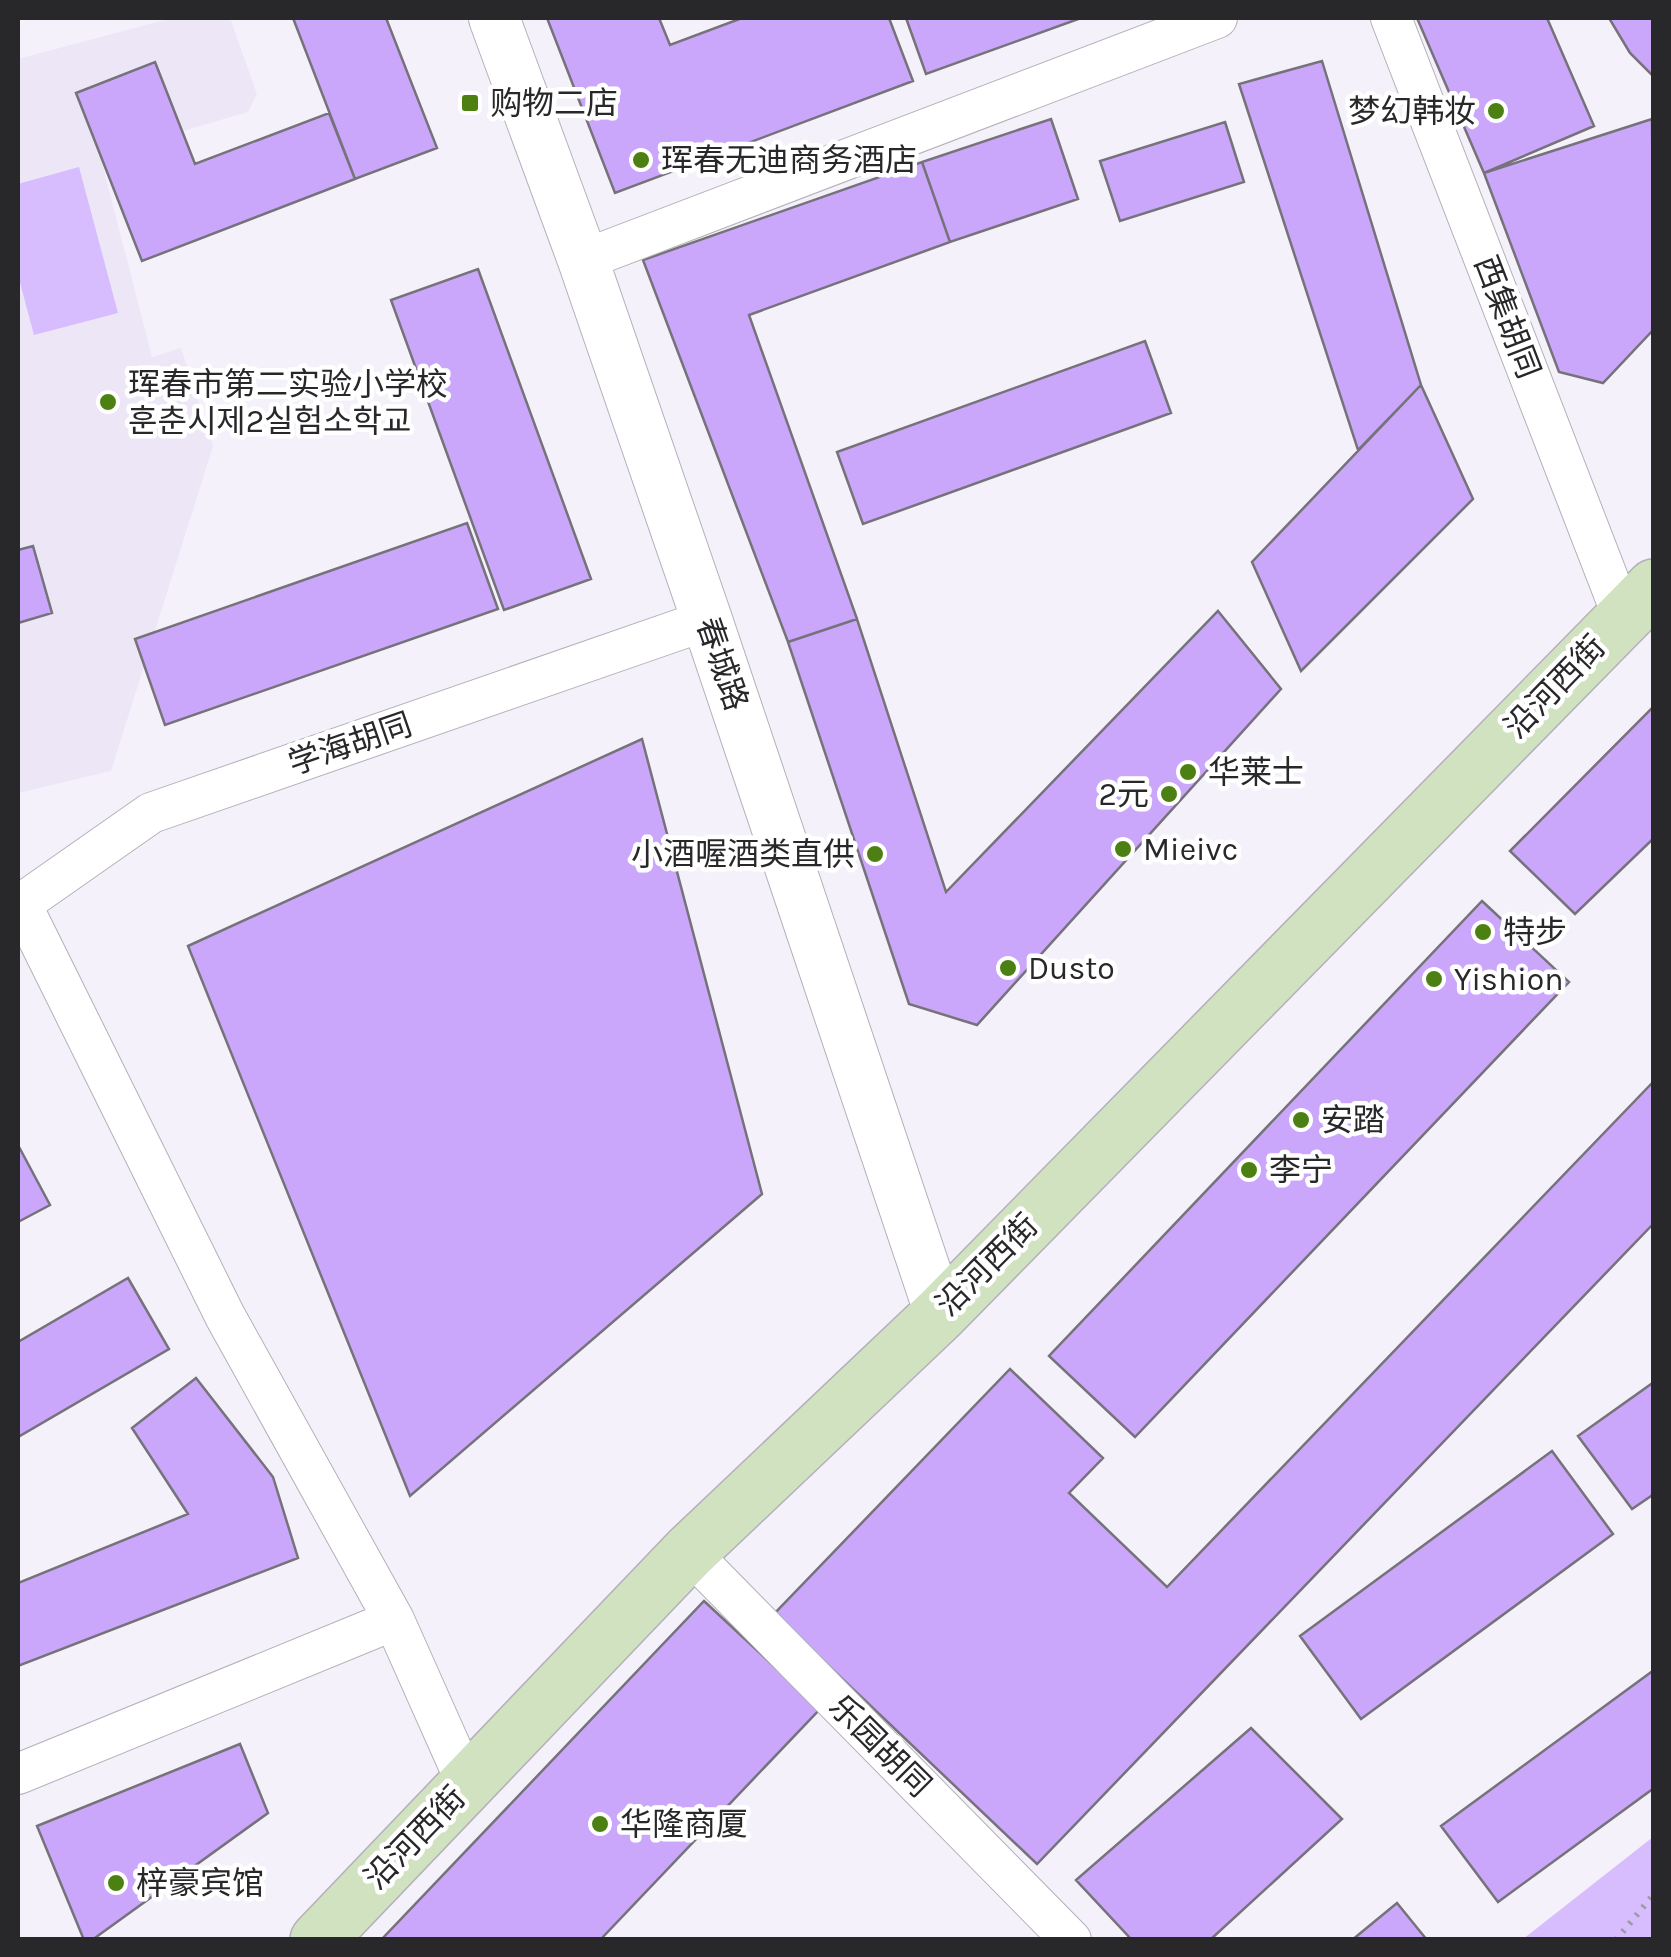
<svg xmlns="http://www.w3.org/2000/svg" width="1671" height="1957" font-family="Karla,'Noto Sans SC','Noto Sans KR',sans-serif">
<style>
.built{fill:#ece6f7}
.green{fill:#d7bcfe}
.building{fill:#caa7fa;stroke:#75727a;stroke-width:2.5}
.lines{fill:none;stroke-linecap:round;stroke-linejoin:round}
.minor-casing{stroke:#b3b0b9;stroke-width:42}
.tertiary-casing{stroke:#b3b0b9;stroke-width:52}
.secondary-casing{stroke:#b3b0b9;stroke-width:58}
.path{stroke:#9d9aa1;stroke-width:6;stroke-dasharray:2.5 8;stroke-linecap:butt}
.minor{stroke:#fff;stroke-width:40}
.tertiary{stroke:#fff;stroke-width:50}
.secondary{stroke:#d0e2bf;stroke-width:55}
.poi-dot{fill:#4d8012;stroke:#fff;stroke-width:4}
.labels{text-anchor:middle;dominant-baseline:central;stroke-width:9;stroke-linejoin:round;paint-order:stroke}
.poi-label{font-size:32px;fill:#28272a;stroke:#fff;text-anchor:start}
.street-label{font-size:32px;fill:#28272a;stroke:#fff}
</style>
<rect width="100%" height="100%" fill="#f5f1fb"/>
<!-- built -->
<path class="built" d="M172,18H230L257,94L248,112L100,155L152,357L181,348L213,446L111,771L18,793V59Z"/>
<!-- green -->
<path class="green" d="M79,167L118,313L34,335L18,275V184Z
M1653,1837V1939H1523Z"/>
<!-- building -->
<path class="building" d="M293,18H386L437,148L355,179Z
M547,18H659L670,45L742,18H889L913,81L615,193Z
M906,18H1081L926,74Z
M1417,18H1547L1594,126L1484,173Z
M1609,18H1654V77L1630,53Z
M1322,61L1421,385L1358,450L1239,84Z
M155,62L195,164L329,113L355,179L142,261L76,93Z
M1051,119L1078,199L950,242L922,162Z
M1652,119L1654,329L1603,383L1559,372L1484,173Z
M1225,122L1244,182L1120,221L1100,161Z
M922,162L950,242L749,315L857,619L788,642L643,260Z
M478,269L591,579L504,610L391,300Z
M1145,341L1171,413L863,524L837,452Z
M1421,385L1473,499L1301,671L1252,562Z
M467,523L498,609L165,725L135,639Z
M33,546L52,613L18,623V550Z
M1218,611L1281,689L977,1025L909,1004L788,642L857,619L946,892Z
M1654,706V838L1575,914L1510,851Z
M642,739L762,1194L410,1496L188,946Z
M1482,901L1569,982L1135,1437L1049,1356Z
M1654,1081V1223L1037,1864L774,1614L1010,1369L1103,1458L1069,1493L1167,1587Z
M18,1145L50,1205L18,1222Z
M128,1278L169,1349L18,1437V1342Z
M196,1378L273,1477L298,1558L18,1666V1583L188,1514L132,1428Z
M1654,1382V1494L1632,1509L1578,1436Z
M1552,1451L1613,1534L1361,1719L1300,1636Z
M704,1601L820,1709L600,1940H381Z
M1654,1670V1788L1498,1902L1441,1826Z
M1251,1728L1342,1819L1210,1940H1132L1076,1880Z
M240,1744L268,1813L92,1940H84L37,1826Z
M1397,1903L1427,1940H1352Z"/>
<g class="lines">
<!-- minor casing -->
<g class="minor-casing">
<path id="minor" d="M1391,18L1623,617
M583,260L1217,18
M21,904L225,1316L394,1620L467,1784
M18,911L21,904L151,813L707,620
M689,1552L1071,1940
M18,1774L394,1620"/>
</g>
<!-- tertiary casing -->
<g class="tertiary-casing">
<path id="tertiary" d="M494,18L583,260L707,620L940,1314"/>
</g>
<!-- secondary casing -->
<g class="secondary-casing">
<path id="secondary" d="M318,1940L689,1552L940,1314L1654,587"/>
</g>
<!-- path -->
<path class="path" d="M1616,1940L1654,1894"/>
<!-- minor -->
<use href="#minor" class="minor"/>
<!-- tertiary -->
<use href="#tertiary" class="tertiary"/>
<!-- secondary -->
<use href="#secondary" class="secondary"/>
</g>
<!-- markers -->
<g class="poi-dot">
<rect x="460" y="93" width="20" height="20" rx="5"/>
<circle cx="1496" cy="111" r="10"/>
<circle cx="641" cy="160" r="10"/>
<circle cx="108" cy="402" r="10"/>
<circle cx="1188" cy="772" r="10"/>
<circle cx="1169" cy="794" r="10"/>
<circle cx="1123" cy="849" r="10"/>
<circle cx="875" cy="854" r="10"/>
<circle cx="1483" cy="932" r="10"/>
<circle cx="1008" cy="968" r="10"/>
<circle cx="1434" cy="979" r="10"/>
<circle cx="1301" cy="1120" r="10"/>
<circle cx="1249" cy="1170" r="10"/>
<circle cx="600" cy="1824" r="10"/>
<circle cx="116" cy="1883" r="10"/>
</g>
<g class="labels">
<!-- poi labels -->
<g class="poi-label">
<text x="490" y="103">购物二店</text>
<text x="1476" y="111" text-anchor="end">梦幻韩妆</text>
<text x="661" y="160">珲春无迪商务酒店</text>
<text x="128" y="384">珲春市第二实验小学校<tspan x="128" dy="37">훈춘시제2실험소학교</tspan></text>
<text x="1208" y="772">华莱士</text>
<text x="1149" y="794" text-anchor="end">2元</text>
<text x="1143" y="849">Mieivc</text>
<text x="855" y="854" text-anchor="end">小酒喔酒类直供</text>
<text x="1503" y="932">特步</text>
<text x="1028" y="968">Dusto</text>
<text x="1454" y="979">Yishion</text>
<text x="1321" y="1120">安踏</text>
<text x="1269" y="1170">李宁</text>
<text x="620" y="1824">华隆商厦</text>
<text x="136" y="1883">梓豪宾馆</text>
</g>
<!-- street labels -->
<g class="street-label">
<text transform="translate(1507 317) rotate(69)">西集胡同</text>
<text transform="translate(722 664) rotate(71)">春城路</text>
<text transform="translate(1555 687) rotate(-46)">沿河西街</text>
<text transform="translate(350 744) rotate(-19)">学海胡同</text>
<text transform="translate(987 1265) rotate(-45)">沿河西街</text>
<text transform="translate(880 1746) rotate(45)">乐园胡同</text>
<text transform="translate(415 1838) rotate(-46)">沿河西街</text>
</g>
</g>
<!-- border -->
<rect width="1671" height="1957" fill="none" stroke="#28272a" stroke-width="40"/>
</svg>
